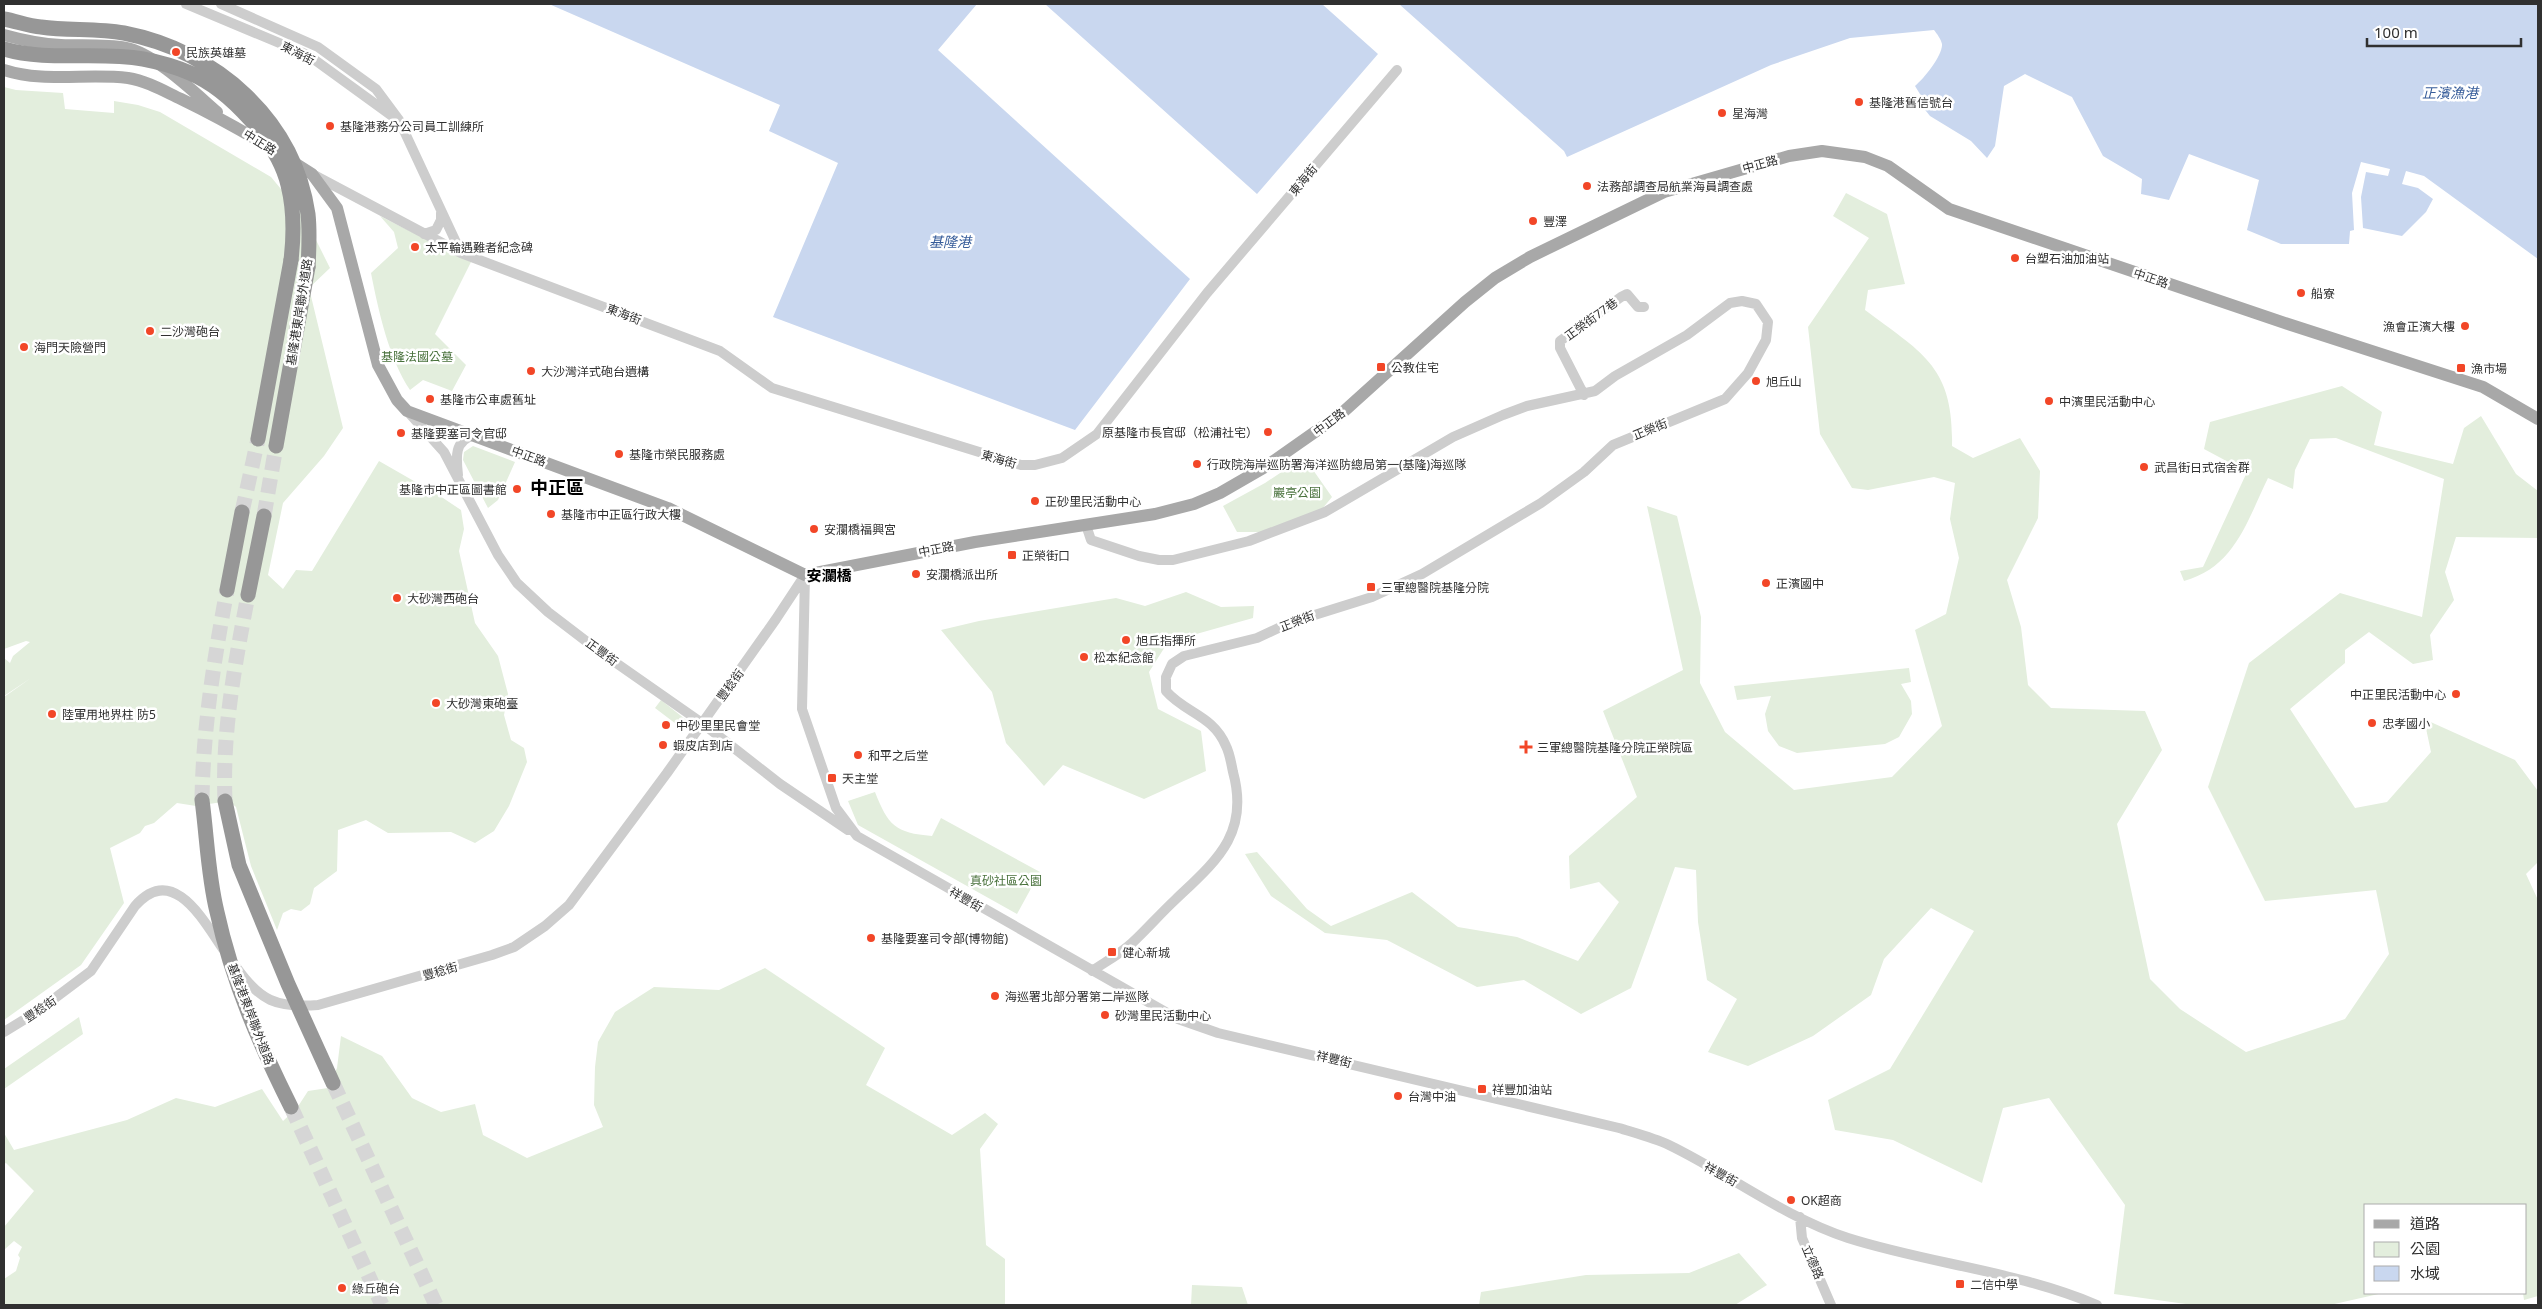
<svg xmlns="http://www.w3.org/2000/svg" width="2542" height="1309" font-family="'Noto Sans','Noto Sans TC',sans-serif">
<style>
.green{fill:#e3eedd}
.water{fill:#c9d7ef}
.lines{fill:none;stroke-linecap:round;stroke-linejoin:round}
.highway-tunnel{stroke:#d6d6d6;stroke-width:15;stroke-dasharray:15 8;stroke-linecap:butt}
.minor{stroke:#cdcdcd;stroke-width:10}
.major{stroke:#a8a8a8;stroke-width:12}
.highway{stroke:#979797;stroke-width:15}
.highway-bridge{stroke:#979797;stroke-width:15}
.poi-dot{fill:#f24627;stroke:#fff;stroke-width:2}
.labels{text-anchor:middle;dominant-baseline:central;stroke-width:5;stroke-linejoin:round;paint-order:stroke}
.poi-label{font-size:12px;fill:#303030;stroke:#fff;text-anchor:start}
.street-label{font-size:12px;fill:#303030;stroke:#fff}
.park-label{font-size:12px;fill:#47703a;stroke:#fff}
.water-label{font-size:14px;font-style:italic;fill:#375d9a;stroke:#fff}
.quarter-label{font-size:15px;font-weight:bold;fill:#000;stroke:#fff}
.district-label{font-size:18px;font-weight:bold;fill:#000;stroke:#fff}
</style>
<rect width="100%" height="100%" fill="#fff"/>
<!-- green -->
<path class="green" d="M4,87L16,90L63,93L65,109L114,113V101L138,105L160,112L271,177L305,218L330,268L309,288L343,428L324,456L283,503L268,575L283,589L296,570L312,571L379,461L440,496L461,510L464,529L459,551L475,623L498,656L508,694L504,715L511,740L524,748L527,762L509,806L494,831L475,843L451,832L388,833L366,820L338,830L337,871L314,888L310,904L301,911L291,909L283,913L277,930L251,866L236,807L229,801L196,806L177,803L154,823L145,826L140,833L110,848L124,903L81,965L4,1020V697L31,678L4,696V658L10,663L13,656L30,642L26,641L4,649Z
M1846,193L1887,214L1905,284L1868,290L1865,310C1922,353 1954,366 1952,446L1973,458L2020,438L2040,471L2038,518L2007,580L2021,627L2028,685L2051,708L2145,711L2162,750L2117,824L2150,979L2180,1009L2246,1052L2345,1019L2389,954L2376,890L2265,901L2208,787L2249,663L2340,593L2422,617L2444,479L2336,438L2310,439L2295,470L2293,489L2268,478C2247,521 2235,567 2184,581L2180,571L2203,567L2247,472L2204,449L2210,422L2342,386L2382,412L2374,445L2453,464L2464,428L2481,416L2516,474L2538,491V538L2456,537L2445,572L2454,600L2430,635L2433,660L2413,664L2369,632L2345,650V663L2290,709L2355,808L2387,802L2431,752L2424,719L2515,760L2538,791V862L2526,874L2538,900V1296L2524,1300L2523,1293H2526V1205H2366V1293H2383L2330,1305H2193L2114,1294L2125,1205L2049,1098L2003,1108L1982,1183L1893,1140L1835,1130L1828,1100L1890,1069L1974,931L1931,908L1884,959L1871,995L1813,1036L1748,1066L1708,1052L1737,999L1707,980L1698,922L1696,870L1675,867L1631,988L1581,1014L1524,980L1477,987L1387,940L1325,933L1271,896L1245,854L1257,852L1307,909L1331,926L1412,892L1458,927L1517,937L1578,961L1619,902L1599,882L1570,889L1569,856L1637,797L1603,711L1683,670L1647,506L1677,516L1701,617L1700,683L1725,732L1794,790L1892,777L1942,726L1915,630L1946,614L1959,558L1950,519L1955,483L1934,477L1868,490L1852,488L1820,434L1808,327L1869,238L1833,216Z
M380,216L471,262L435,334L466,365L452,391L423,380L410,390C389,359 378,309 371,273L398,248L394,232Z
M473,446L515,462L498,500L488,508L463,460L464,452Z
M1304,457L1332,497L1322,509L1263,532H1237L1223,506L1265,483Z
M1186,592L1221,607L1254,606L1253,618L1168,642L1149,672L1158,709L1201,731L1206,771L1144,799L1063,765L1044,786L1006,743L992,692L941,630L979,621L1116,598L1145,606Z
M1909,668L1911,682L1901,684L1911,701L1912,714L1899,737L1885,744L1797,753L1779,746L1768,731L1765,714L1771,696L1737,700L1734,686Z
M661,700L690,723L684,730L655,708Z
M875,792C888,825 895,833 932,836L941,818L1040,872L1017,914L858,825L848,801Z
M765,968L885,1048L866,1085L952,1135L985,1113L998,1124L980,1149L986,1245L1005,1259V1305H4V1279L16,1271L20,1258L18,1255L22,1247L14,1241L4,1250V1227L34,1191L6,1163L4,1164V1133L14,1150L127,1120L176,1098L215,1107L262,1089L283,1121L297,1108L308,1091L328,1088L337,1068L341,1036L382,1056L412,1098L441,1112L475,1104L483,1135L527,1158L603,1127L594,1105L595,1067L598,1042L615,1012L654,987L719,990Z
M79,1017L83,1034L4,1089V1069Z
M1739,1253L1767,1285L1735,1305H1479L1481,1292L1586,1275L1689,1273Z
M1192,1285L1242,1287L1248,1305H1191Z"/>
<!-- water -->
<path class="water" d="M549,4H977L938,50L1190,279L1075,430L773,317L838,163L769,131L780,105Z
M1045,4H1322L1378,54L1257,194Z
M1399,4H2538V259L2424,176L2406,171L2402,184L2418,188L2433,199L2426,212L2402,236L2363,228L2361,197L2366,172L2388,176L2390,169L2361,162L2352,193L2354,230L2350,231L2349,244H2281L2247,230L2259,180L2189,154L2169,200L2141,194L2142,179L2103,156L2072,97L2025,74L2004,86L1995,146L1987,158L1971,141L1930,116L1922,106L1923,99L1915,86C1924,79 1943,55 1942,44C1941,39 1937,34 1934,30L1850,38L1771,65L1567,157L1564,151Z"/>
<g class="lines">
<!-- highway-tunnel -->
<path class="highway-tunnel" d="M242,512L258,439
M264,516L276,446
M202,800C203,728 214,660 227,590
M225,801C222,731 235,664 248,595
M333,1083L436,1305
M291,1107L382,1305"/>
<!-- minor -->
<path class="minor" d="M186,4L308,55L392,116
M221,4L318,47L376,89L399,120L461,253L720,351L772,388L1021,465H1035L1062,458L1097,434L1207,293L1397,70
M314,175L461,253
M424,234L436,230L441,220V213
M1584,395L1560,348V341L1621,297L1627,294L1638,307H1644
M409,413L444,452L498,555L517,583L548,612L599,651L702,723L780,784L848,830
M458,475C456,457 454,441 474,435
M1086,525L1091,540L1139,556L1159,560H1173L1249,541L1325,512L1453,437L1503,415L1527,406L1595,391L1615,376L1687,335L1730,303L1742,301L1756,304L1768,322L1766,340L1748,373L1725,399L1613,445L1584,472L1541,503L1422,574L1372,597L1289,623L1257,638L1184,656L1172,664L1166,677V691C1185,713 1213,715 1226,746C1230,754 1231,763 1233,772C1250,834 1216,861 1175,900C1160,914 1147,929 1132,943C1120,954 1105,962 1092,971
M805,575L802,709L836,808L857,836L1178,1019L1218,1033L1619,1128C1635,1133 1654,1138 1669,1145C1729,1174 1784,1217 1848,1238C1930,1264 2017,1271 2097,1305
M236,967C260,1001 276,1008 318,1005L492,955L514,947L545,926L569,905L667,773L776,619L805,575
M4,1032L35,1013L91,971L135,906C173,863 203,920 223,949
M1800,1217L1802,1238L1831,1305"/>
<!-- major -->
<path class="major" d="M4,35C22,40 41,44 61,45C82,46 105,44 126,48C154,53 195,93 217,112
M4,70C44,83 87,73 128,78C147,81 164,91 181,99C212,114 241,130 271,148
M290,160L312,174L337,208L378,365L397,400L407,411L668,508L805,575L975,542L1155,514L1194,504L1220,493L1265,467L1342,413L1465,302L1495,278L1530,257L1664,192L1789,156L1822,151L1865,157L1888,166L1949,209L2288,324L2483,387L2538,419"/>
<!-- highway -->
<path class="highway" d="M258,439L291,260
M276,446L308,267
M227,590L242,512
M248,595L264,516"/>
<!-- highway-bridge -->
<path class="highway-bridge" d="M4,19C16,21 28,26 41,27C68,31 96,28 124,33C216,51 294,119 308,214C310,232 309,249 308,267
M4,49C49,62 97,51 143,59C159,62 176,67 190,73C230,90 278,143 288,185C294,209 294,235 291,260
M202,800C207,837 208,876 217,912C232,981 260,1045 291,1107
M225,801L239,865L288,984L333,1083"/>
</g>
<!-- markers -->
<g class="poi-dot">
<circle cx="176" cy="52" r="5"/>
<circle cx="1859" cy="102" r="5"/>
<circle cx="1722" cy="113" r="5"/>
<circle cx="330" cy="126" r="5"/>
<circle cx="1587" cy="186" r="5"/>
<circle cx="1533" cy="221" r="5"/>
<circle cx="415" cy="247" r="5"/>
<circle cx="2015" cy="258" r="5"/>
<circle cx="2301" cy="293" r="5"/>
<circle cx="2465" cy="326" r="5"/>
<circle cx="150" cy="331" r="5"/>
<circle cx="24" cy="347" r="5"/>
<rect x="1376" y="362" width="10" height="10" rx="2.5"/>
<rect x="2456" y="363" width="10" height="10" rx="2.5"/>
<circle cx="531" cy="371" r="5"/>
<circle cx="1756" cy="381" r="5"/>
<circle cx="430" cy="399" r="5"/>
<circle cx="2049" cy="401" r="5"/>
<circle cx="1268" cy="432" r="5"/>
<circle cx="401" cy="433" r="5"/>
<circle cx="619" cy="454" r="5"/>
<circle cx="1197" cy="464" r="5"/>
<circle cx="2144" cy="467" r="5"/>
<circle cx="517" cy="489" r="5"/>
<circle cx="1035" cy="501" r="5"/>
<circle cx="551" cy="514" r="5"/>
<circle cx="814" cy="529" r="5"/>
<rect x="1007" y="550" width="10" height="10" rx="2.5"/>
<circle cx="916" cy="574" r="5"/>
<circle cx="1766" cy="583" r="5"/>
<rect x="1366" y="582" width="10" height="10" rx="2.5"/>
<circle cx="397" cy="598" r="5"/>
<circle cx="1126" cy="640" r="5"/>
<circle cx="1084" cy="657" r="5"/>
<circle cx="2456" cy="694" r="5"/>
<circle cx="436" cy="703" r="5"/>
<circle cx="52" cy="714" r="5"/>
<circle cx="2372" cy="723" r="5"/>
<circle cx="666" cy="725" r="5"/>
<circle cx="663" cy="745" r="5"/>
<path d="M1523.5 739.5h5v5h5v5h-5v5h-5v-5h-5v-5h5z"/>
<circle cx="858" cy="755" r="5"/>
<rect x="827" y="773" width="10" height="10" rx="2.5"/>
<circle cx="871" cy="938" r="5"/>
<rect x="1107" y="947" width="10" height="10" rx="2.5"/>
<circle cx="995" cy="996" r="5"/>
<circle cx="1105" cy="1015" r="5"/>
<rect x="1477" y="1084" width="10" height="10" rx="2.5"/>
<circle cx="1398" cy="1096" r="5"/>
<circle cx="1791" cy="1200" r="5"/>
<rect x="1955" y="1279" width="10" height="10" rx="2.5"/>
<circle cx="342" cy="1288" r="5"/>
</g>
<g class="labels">
<!-- poi labels -->
<g class="poi-label">
<text x="186" y="52">民族英雄墓</text>
<text x="1869" y="102">基隆港舊信號台</text>
<text x="1732" y="113">星海灣</text>
<text x="340" y="126">基隆港務分公司員工訓練所</text>
<text x="1597" y="186">法務部調查局航業海員調查處</text>
<text x="1543" y="221">豐澤</text>
<text x="425" y="247">太平輪遇難者紀念碑</text>
<text x="2025" y="258">台塑石油加油站</text>
<text x="2311" y="293">船寮</text>
<text x="2455" y="326" text-anchor="end">漁會正濱大樓</text>
<text x="160" y="331">二沙灣砲台</text>
<text x="34" y="347">海門天險營門</text>
<text x="1391" y="367">公教住宅</text>
<text x="2471" y="368">漁市場</text>
<text x="541" y="371">大沙灣洋式砲台遺構</text>
<text x="1766" y="381">旭丘山</text>
<text x="440" y="399">基隆市公車處舊址</text>
<text x="2059" y="401">中濱里民活動中心</text>
<text x="1258" y="432" text-anchor="end">原基隆市長官邸（松浦社宅）</text>
<text x="411" y="433">基隆要塞司令官邸</text>
<text x="629" y="454">基隆市榮民服務處</text>
<text x="1207" y="464">行政院海岸巡防署海洋巡防總局第一(基隆)海巡隊</text>
<text x="2154" y="467">武昌街日式宿舍群</text>
<text x="507" y="489" text-anchor="end">基隆市中正區圖書館</text>
<text x="1045" y="501">正砂里民活動中心</text>
<text x="561" y="514">基隆市中正區行政大樓</text>
<text x="824" y="529">安瀾橋福興宮</text>
<text x="1022" y="555">正榮街口</text>
<text x="926" y="574">安瀾橋派出所</text>
<text x="1776" y="583">正濱國中</text>
<text x="1381" y="587">三軍總醫院基隆分院</text>
<text x="407" y="598">大砂灣西砲台</text>
<text x="1136" y="640">旭丘指揮所</text>
<text x="1094" y="657">松本紀念館</text>
<text x="2446" y="694" text-anchor="end">中正里民活動中心</text>
<text x="446" y="703">大砂灣東砲臺</text>
<text x="62" y="714">陸軍用地界柱 防5</text>
<text x="2382" y="723">忠孝國小</text>
<text x="676" y="725">中砂里里民會堂</text>
<text x="673" y="745">蝦皮店到店</text>
<text x="1537" y="747">三軍總醫院基隆分院正榮院區</text>
<text x="868" y="755">和平之后堂</text>
<text x="842" y="778">天主堂</text>
<text x="881" y="938">基隆要塞司令部(博物館)</text>
<text x="1122" y="952">健心新城</text>
<text x="1005" y="996">海巡署北部分署第二岸巡隊</text>
<text x="1115" y="1015">砂灣里民活動中心</text>
<text x="1492" y="1089">祥豐加油站</text>
<text x="1408" y="1096">台灣中油</text>
<text x="1801" y="1200">OK超商</text>
<text x="1970" y="1284">二信中學</text>
<text x="352" y="1288">綠丘砲台</text>
</g>
<!-- street labels -->
<g class="street-label">
<text transform="translate(298 53) rotate(27)">東海街</text>
<text transform="translate(260 142) rotate(32)">中正路</text>
<text transform="translate(1760 164) rotate(-15)">中正路</text>
<text transform="translate(1303 180) rotate(-50)">東海街</text>
<text transform="translate(2151 278) rotate(19)">中正路</text>
<text transform="translate(299 312) rotate(-81)">基隆港東岸聯外道路</text>
<text transform="translate(624 314) rotate(21)">東海街</text>
<text transform="translate(1591 319) rotate(-36)">正榮街77巷</text>
<text transform="translate(1329 422) rotate(-37)">中正路</text>
<text transform="translate(1650 429) rotate(-22)">正榮街</text>
<text transform="translate(529 456) rotate(20)">中正路</text>
<text transform="translate(999 459) rotate(16)">東海街</text>
<text transform="translate(936 549) rotate(-11)">中正路</text>
<text transform="translate(1297 621) rotate(-21)">正榮街</text>
<text transform="translate(602 652) rotate(36)">正豐街</text>
<text transform="translate(730 685) rotate(-54)">豐稔街</text>
<text transform="translate(966 899) rotate(30)">祥豐街</text>
<text transform="translate(440 971) rotate(-16)">豐稔街</text>
<text transform="translate(40 1009) rotate(-34)">豐稔街</text>
<text transform="translate(251 1014) rotate(69)">基隆港東岸聯外道路</text>
<text transform="translate(1334 1059) rotate(13)">祥豐街</text>
<text transform="translate(1721 1174) rotate(29)">祥豐街</text>
<text transform="translate(1813 1262) rotate(67)">立德路</text>
</g>
<!-- park labels -->
<g class="park-label">
<text x="417" y="356">基隆法國公墓</text>
<text x="1297" y="492">巖亭公園</text>
<text x="1006" y="880">真砂社區公園</text>
</g>
<!-- water labels -->
<g class="water-label">
<text x="2450" y="92">正濱漁港</text>
<text x="950" y="241">基隆港</text>
</g>
<!-- quarter labels -->
<g class="quarter-label">
<text x="829" y="575">安瀾橋</text>
</g>
<!-- district labels -->
<g class="district-label">
<text x="557" y="487">中正區</text>
</g>
</g>
<!-- border -->
<rect width="2542" height="1309" fill="none" stroke="#303030" stroke-width="10"/>
<!-- legend -->
<rect x="2364" y="1204" width="162" height="90" fill="#ffffff" stroke="#acacac"/>
<rect x="2374" y="1220" width="25" height="8" fill="#a8a8a8" stroke="#acacac"/>
<text x="2410" y="1229" font-size="15" fill="#303030">道路</text>
<rect x="2374" y="1242" width="25" height="15" fill="#e3eedd" stroke="#acacac"/>
<text x="2410" y="1254" font-size="15" fill="#303030">公園</text>
<rect x="2374" y="1266" width="25" height="15" fill="#c9d7ef" stroke="#acacac"/>
<text x="2410" y="1279" font-size="15" fill="#303030">水域</text>
<!-- scale -->
<path d="M2367 38v8h154v-8" fill="none" stroke="#303030" stroke-width="2.5"/>
<text x="2374" y="38" font-size="15" fill="#303030" stroke="#ffffff" stroke-width="4" paint-order="stroke">100 m</text>
</svg>
